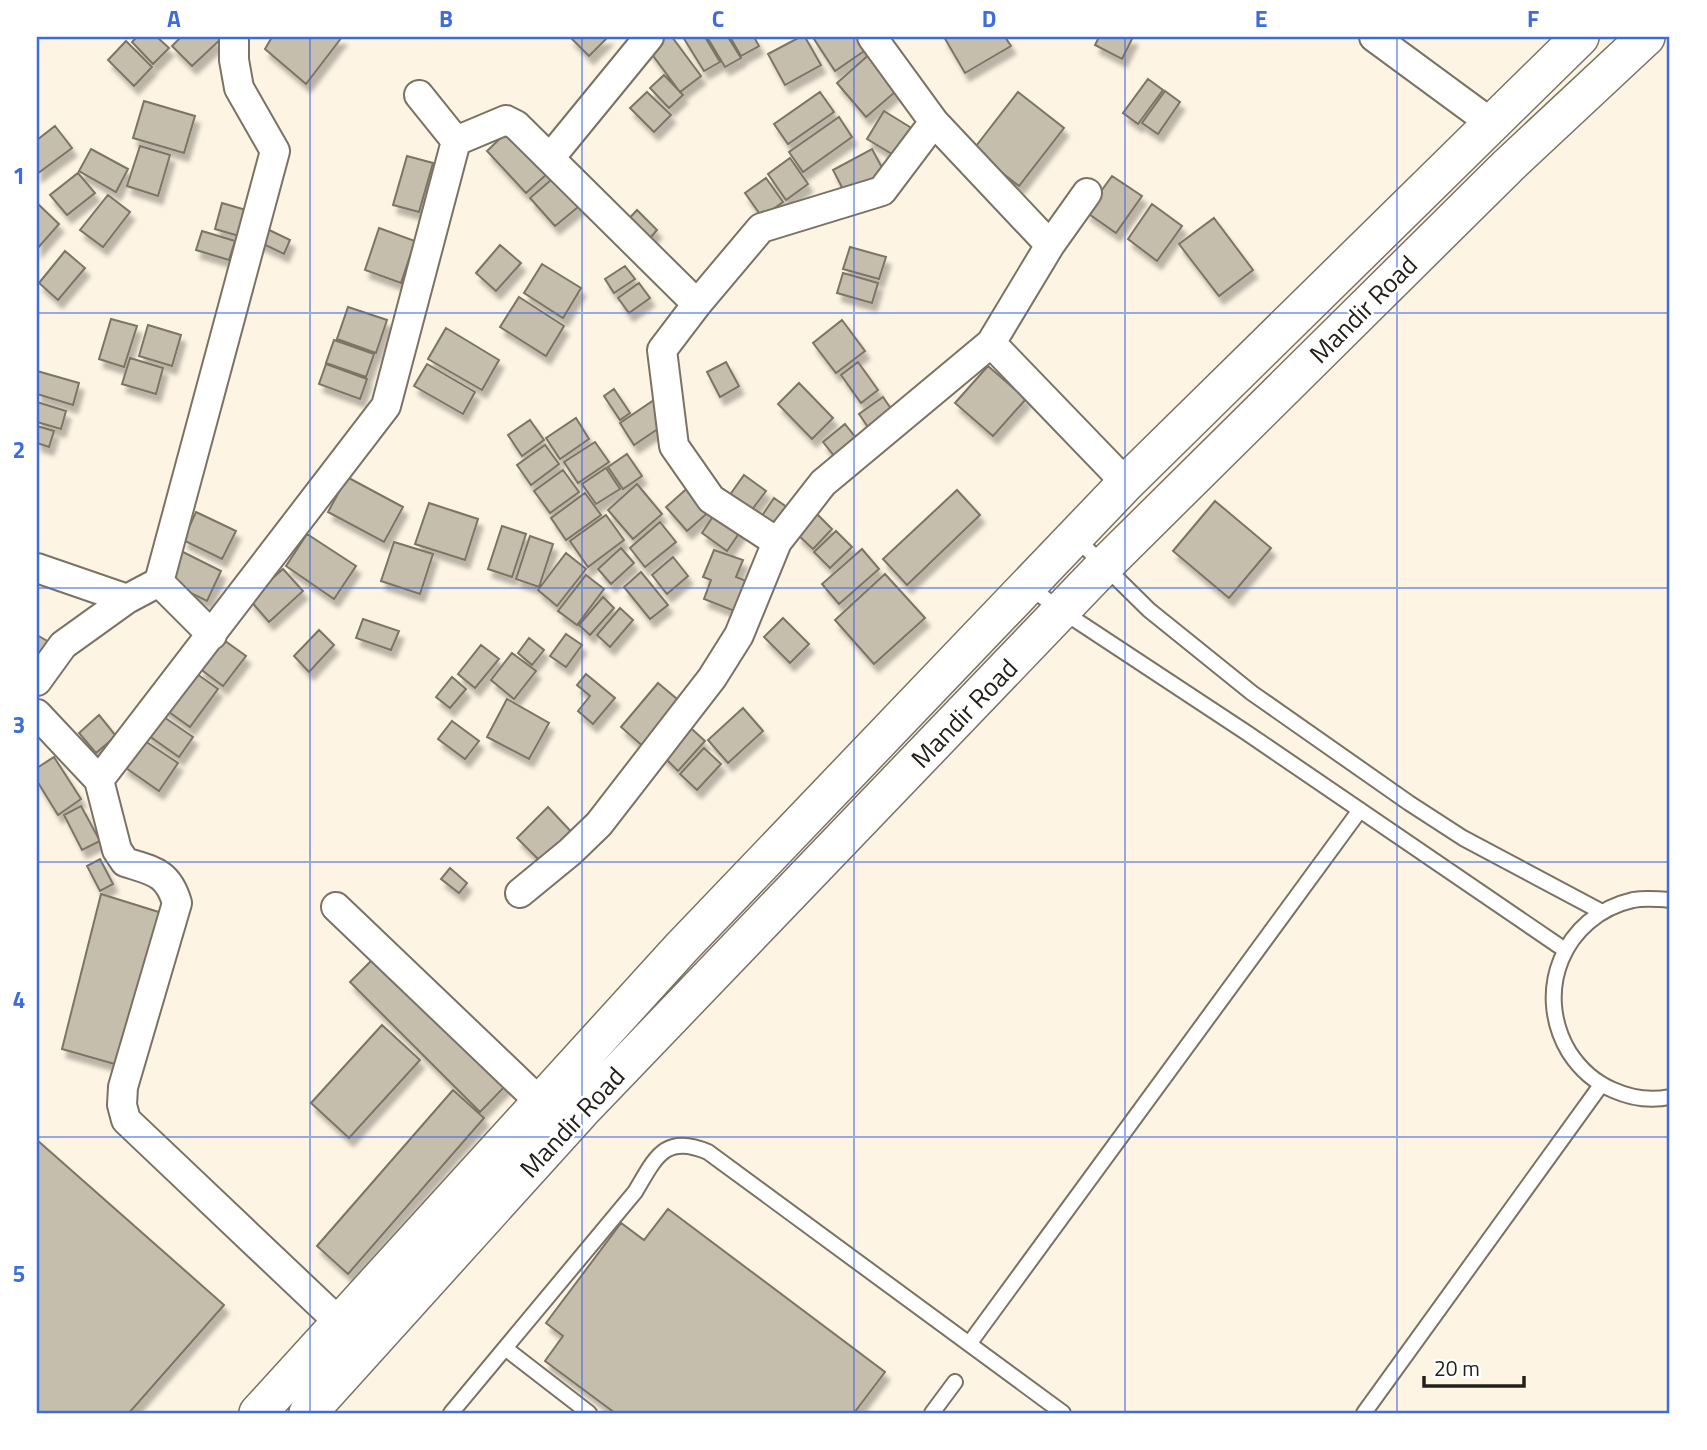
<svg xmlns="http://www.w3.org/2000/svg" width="1707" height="1450" font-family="'Titillium Web',sans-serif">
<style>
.building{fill:#c6bead;stroke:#7c7465;stroke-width:2;filter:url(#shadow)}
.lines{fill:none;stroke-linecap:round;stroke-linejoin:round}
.service-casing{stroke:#7a7263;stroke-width:18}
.minor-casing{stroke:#7a7263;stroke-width:32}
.tertiary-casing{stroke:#7a7263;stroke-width:40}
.service{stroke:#fff;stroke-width:14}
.minor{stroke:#fff;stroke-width:28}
.tertiary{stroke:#fff;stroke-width:37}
.grid{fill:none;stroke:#3f6cdd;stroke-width:2;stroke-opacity:0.55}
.labels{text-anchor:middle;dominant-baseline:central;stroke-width:5;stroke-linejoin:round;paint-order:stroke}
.street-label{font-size:26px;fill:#232019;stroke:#fff}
.neatline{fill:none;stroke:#3f6cdd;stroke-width:2.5}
.grid-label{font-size:23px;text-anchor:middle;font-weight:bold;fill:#3f6cdd}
</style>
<defs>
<filter id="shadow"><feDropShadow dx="4.5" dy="8" stdDeviation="2" flood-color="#0004"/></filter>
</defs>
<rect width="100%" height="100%" fill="#fdf4e3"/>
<!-- building -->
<path class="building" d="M137,37H157L169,48L153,64L132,42Z
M181,37H223L192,66L172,46Z
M272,37H342L306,84L265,49Z
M570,37H608L589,56Z
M664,37H672L701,76L680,92L648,49Z
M683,37H705L720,62L704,71Z
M707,37H728L741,58L725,67Z
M730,37H754L759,46L741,56Z
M800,37H805L821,65L785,85L768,54Z
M817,37H867L873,45L835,71L814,39Z
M944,37H1005L1011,46L965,73Z
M1099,37H1133L1122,59L1095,45Z
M126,41L152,67L134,86L108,60Z
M873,51L902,86L866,117L837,83Z
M664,75L683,95L669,108L650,88Z
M1148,79L1163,90L1138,124L1123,113Z
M1165,91L1180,102L1158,134L1142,123Z
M647,92L671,115L654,132L630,108Z
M820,92L834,112L788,144L774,124Z
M1018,92L1064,128L1019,186L973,150Z
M144,101L195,116L184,153L133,138Z
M884,111L918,132L902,160L867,139Z
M839,117L852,137L803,172L789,152Z
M55,126L72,148L37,174V140Z
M509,130L548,173L526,193L487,151Z
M140,146L170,155L158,196L127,186Z
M91,149L128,169L116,192L79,171Z
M872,149L886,175L847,197L833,170Z
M407,156L433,163L419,212L393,205Z
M790,158L808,184L786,200L768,174Z
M78,173L95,193L67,215L50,195Z
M558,174L583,203L555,226L530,198Z
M1112,176L1142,196L1116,233L1086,212Z
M766,178L783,202L762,217L745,193Z
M108,195L130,212L103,247L80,230Z
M37,203L59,224L37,249Z
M222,203L246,210L239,236L215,229Z
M1152,204L1182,226L1157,261L1128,239Z
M637,210L657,230L644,245L623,225Z
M1214,218L1253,270L1219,296L1179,244Z
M263,227L290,240L284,254L257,241Z
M379,228L415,241L401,283L365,270Z
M202,231L235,241L229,260L196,250Z
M500,245L521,263L496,291L476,273Z
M850,247L886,257L879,279L843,269Z
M65,251L85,268L58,300L39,283Z
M542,264L581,288L563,318L524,293Z
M625,266L635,279L614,293L605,279Z
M843,273L878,283L872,303L837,293Z
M639,283L650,298L629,313L618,298Z
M519,297L564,326L546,356L500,327Z
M348,307L387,320L376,353L337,339Z
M111,319L137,326L124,367L99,359Z
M842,320L865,351L836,373L813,343Z
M148,325L181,335L172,366L139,356Z
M446,328L499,360L482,390L428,359Z
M334,340L374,354L366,377L326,363Z
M130,358L163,368L156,394L122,384Z
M726,362L739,386L720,397L707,372Z
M858,362L878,390L861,403L841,375Z
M326,364L367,379L360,399L319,384Z
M427,364L475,392L463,414L414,386Z
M988,366L1026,399L993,436L955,403Z
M37,371L79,383L73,405L37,394Z
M799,383L833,418L812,439L778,404Z
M614,389L630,413L620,420L604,396Z
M883,397L894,413L870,430L859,414Z
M654,400L668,422L634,445L620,423Z
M37,402L66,411L61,429L37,422Z
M576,418L589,439L560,459L546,438Z
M530,420L544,440L522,456L508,435Z
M845,424L860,443L839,462L823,442Z
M37,426L54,431L49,447L37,443Z
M595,442L609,462L578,483L564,462Z
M545,445L559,464L531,485L517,465Z
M627,454L642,476L623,489L608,467Z
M606,468L620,489L596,504L582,484Z
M563,470L579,492L550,513L534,491Z
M744,475L766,491L748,515L727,499Z
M347,477L403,507L384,542L328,512Z
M637,484L662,514L633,539L608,510Z
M691,485L712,509L687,531L666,507Z
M957,490L980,515L907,585L883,559Z
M585,493L601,515L566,540L551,518Z
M774,498L791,510L775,532L759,520Z
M1215,501L1271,548L1229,598L1173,551Z
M429,503L478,519L465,560L415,544Z
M718,509L744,526L727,551L702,533Z
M196,512L236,531L222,559L183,540Z
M817,514L832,529L813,549L797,534Z
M606,515L624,540L588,567L570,541Z
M660,522L676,542L645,567L630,548Z
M502,526L526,534L512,577L488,569Z
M836,531L852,547L830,568L814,552Z
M307,534L356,566L334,599L286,566Z
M530,536L553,544L539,587L516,579Z
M394,542L433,554L420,594L381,581Z
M621,548L634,563L611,584L598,569Z
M862,549L879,569L839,604L822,584Z
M179,550L221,571L207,601L164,580Z
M714,550L743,560L736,577L754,584L742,614L704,599L711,580L703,577Z
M566,553L586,569L557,606L538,590Z
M673,557L688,576L667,594L652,575Z
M283,569L303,591L269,622L249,599Z
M641,572L668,605L650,619L624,587Z
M885,574L925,618L874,664L835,620Z
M586,575L604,589L577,625L558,611Z
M603,597L614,608L590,635L579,625Z
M620,608L633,620L610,647L597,635Z
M783,618L809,644L790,663L764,637Z
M363,619L399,631L391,650L356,638Z
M319,630L334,645L309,672L294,656Z
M566,634L582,645L566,667L550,656Z
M37,635L49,642L37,663Z
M221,638L246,656L223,686L199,668Z
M529,638L544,650L532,665L518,653Z
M481,645L499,659L475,688L458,674Z
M512,653L536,671L514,699L491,680Z
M190,669L218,689L190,727L162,707Z
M586,674L615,698L593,724L578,711L590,696L577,685Z
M452,677L466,689L450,708L436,697Z
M658,683L683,704L646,749L621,727Z
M507,699L549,723L529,759L487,737Z
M743,708L763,731L728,763L708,740Z
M158,713L193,737L179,757L145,733Z
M99,715L116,736L96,753L79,733Z
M682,720L705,741L678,771L658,751Z
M452,721L479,741L465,759L438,739Z
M142,739L178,763L159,791L123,766Z
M704,748L721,764L697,790L680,774Z
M54,757L81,799L58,815L37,781V768Z
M81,806L100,841L82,850L64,815Z
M548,807L577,838L547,868L517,838Z
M100,859L113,884L100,891L87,866Z
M450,868L467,883L459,893L441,879Z
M101,894L162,913L125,1067L62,1049Z
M381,951L511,1080L480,1112L350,982Z
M382,1025L420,1060L349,1138L311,1103Z
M453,1090L484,1118L348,1274L317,1246Z
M37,1140L224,1305L129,1413H37Z
M668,1209L885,1372L854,1413H615L545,1361L563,1336L546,1323L621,1223L644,1240Z"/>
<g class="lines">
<!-- service casing -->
<g class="service-casing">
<path id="service" d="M1076,538L1149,610L1252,693L1409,803L1463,838L1602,912
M1028,586L1062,611L1247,733L1565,950
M1670,900C1659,899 1644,898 1633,900C1563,916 1533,992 1569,1052C1580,1069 1594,1082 1613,1090C1631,1098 1651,1101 1670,1097
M969,1344L1360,810
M505,1348L589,1413
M451,1413L635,1192C655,1159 664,1133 708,1152L1063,1413
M932,1413L955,1382
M1364,1413L1601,1085"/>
</g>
<!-- minor casing -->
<g class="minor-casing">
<path id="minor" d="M872,37L934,122L1050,245
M1374,37L1491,123
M419,95L456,141L506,120L516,125L697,304
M550,158L649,37
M991,343L1126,483
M777,542L711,499L674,446L662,350L697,304L761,228L882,191L934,122
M37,568L127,599
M212,635L159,582L275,151L239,88L234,60V37
M37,681L63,645L127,599L159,582
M37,714L99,780L117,850L125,862C153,871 168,872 177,903L123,1087L122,1105L126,1120L341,1324
M99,780L386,406L456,141
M520,893L570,852L599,824L712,678L739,635L777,542L823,483L991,343L1050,245L1087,193
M336,907L541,1103"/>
</g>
<!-- tertiary casing -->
<g class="tertiary-casing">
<path id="tertiary" d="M258,1413L682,947L1126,483L1580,37
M308,1413L581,1111L1104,566L1509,165L1646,37"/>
</g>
<!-- service -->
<use href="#service" class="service"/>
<!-- minor -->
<use href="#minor" class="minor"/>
<!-- tertiary -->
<use href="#tertiary" class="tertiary"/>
</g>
<!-- grid -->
<path class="grid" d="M310,37V1413M582,37V1413M854,37V1413M1125,37V1413M1397,37V1413M37,313H1670M37,588H1670M37,862H1670M37,1137H1670"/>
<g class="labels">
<!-- street labels -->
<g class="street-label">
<text transform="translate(1363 309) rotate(-45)">Mandir Road</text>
<text transform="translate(964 713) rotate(-46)">Mandir Road</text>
<text transform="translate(572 1122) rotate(-47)">Mandir Road</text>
</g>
</g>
<!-- border -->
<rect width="1707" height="1450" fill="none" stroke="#ffffff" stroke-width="77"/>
<!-- scale -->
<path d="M1424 1376v10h100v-10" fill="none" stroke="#232019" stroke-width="3.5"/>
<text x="1434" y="1376" font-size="21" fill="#232019" stroke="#ffffff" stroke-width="5" paint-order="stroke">20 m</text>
<rect x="38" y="38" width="1630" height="1374" class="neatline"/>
<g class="grid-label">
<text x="174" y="27">A</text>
<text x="446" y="27">B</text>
<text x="718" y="27">C</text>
<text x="989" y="27">D</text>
<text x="1261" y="27">E</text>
<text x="1533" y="27">F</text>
<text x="19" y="184">1</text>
<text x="19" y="458">2</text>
<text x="19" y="733">3</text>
<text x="19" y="1008">4</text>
<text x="19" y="1282">5</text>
</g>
</svg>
